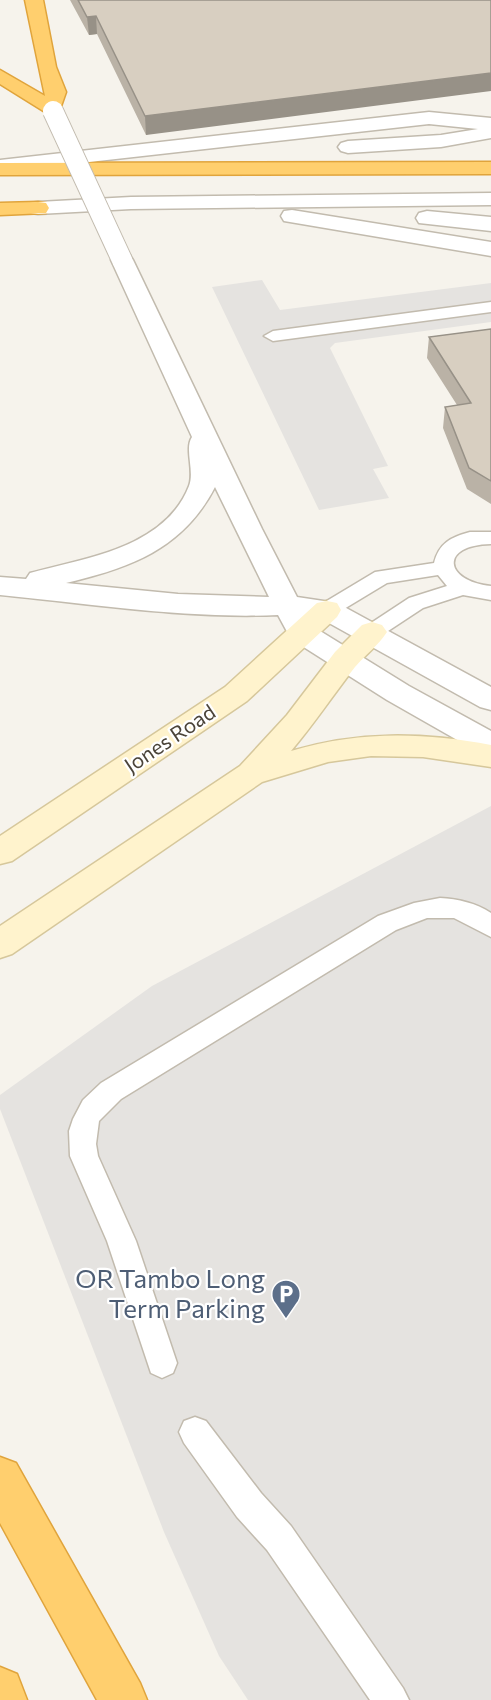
<svg xmlns="http://www.w3.org/2000/svg" width="491" height="1700" viewBox="0 0 491 1700" font-family="Commissioner,sans-serif">
<style>
.parking{fill:#e5e3e0}
.lines{fill:none;stroke-linecap:round;stroke-linejoin:round}
.service-casing{stroke:#c2bbae;stroke-width:3}
.minor-casing{stroke:#c2bbae;stroke-width:3}
.tertiary-casing{stroke:#c2bbae;stroke-width:3}
.secondary-casing{stroke:#d6c79b;stroke-width:3}
.motorway-casing{stroke:#e0a43c;stroke-width:3}
.service{fill:#fff;fill-rule:evenodd}
.minor{fill:#fff;fill-rule:evenodd}
.tertiary{fill:#fff;fill-rule:evenodd}
.secondary{fill:#fff3cd;fill-rule:evenodd}
.motorway{fill:#ffcf6e;fill-rule:evenodd}
.tertiary-bridge-casing{stroke:#c2bbae;stroke-width:22;stroke-linecap:butt}
.tertiary-bridge{stroke:#fff;stroke-width:20}
.wall{fill:#bab2a6}
.shaded-wall{fill:#979187}
.building{fill:#d8cfc1;stroke:#979187;stroke-width:1.5}
.labels{text-anchor:middle;stroke-width:4.5;stroke-linejoin:round;paint-order:stroke}
.street-label{font-size:21px;fill:#4b4439;stroke:#fff}
.near-service-label{font-size:26px;fill:#4e5e75;stroke:#fff;text-anchor:end}
</style>
<rect width="100%" height="100%" fill="#f6f3ec"/>
<g class="parking">
<path d="M262,280L280,310L491,283V322L335,343L330,348L388,466L373,469L389,498L319,510L212,287Z"/>
<path d="M491,806V1700H248L219,1656L164,1532L0,1109V1095L152,986Z"/>
</g>
<g class="lines">
<g class="service-casing">
<g id="service">
<path d="M491,302V312L273,341L264,336L273,331Z"/>
<path d="M470,532H491V544C439,545 444,581 491,586V600L463,595L423,608L379,637H365L361,632L365,627L409,598L447,586L438,575L387,583L334,615H320L317,610L320,605L375,572L434,563C439,543 451,537 470,532Z"/>
<path d="M440,898C458,899 476,903 491,913V937L454,918H427L396,930L121,1099L99,1121L96,1144L98,1156L136,1241L177,1363L173,1373L162,1378L151,1373L107,1241L70,1156L69,1131L73,1119L83,1100L101,1083L378,916L414,903Z"/>
<path d="M195,1417L206,1421L261,1493L291,1526L403,1688L409,1700H370L267,1550L237,1517L184,1443L179,1432L184,1421Z"/>
</g>
</g>
<g class="minor-casing">
<g id="minor">
<path d="M429,112L491,118V138L441,147L348,153L341,151L338,147L341,143L348,141L441,135L478,129L429,124L0,172V160Z"/>
<path d="M491,193V205L131,209L38,214L30,213L27,208L30,203L38,202L131,197Z"/>
<path d="M292,210L491,242V256L284,221L281,216L284,211Z"/>
<path d="M427,211L491,217V231L419,223L416,218L419,213Z"/>
</g>
</g>
<g class="tertiary-casing">
<path id="tertiary" d="M122,253L130,255L133,260L262,529L297,597L337,603L491,687V710L480,707L320,618L308,617L312,626L409,686L491,731V756L480,753L387,700L291,639L278,615C185,619 92,604 0,595V577L26,579L30,573C85,558 165,548 189,486C195,471 184,449 192,437L111,260L114,255ZM215,487L269,597L178,594L66,583C130,568 183,549 215,487Z"/>
</g>
<g class="secondary-casing">
<g id="secondary">
<path d="M327,601L337,603L341,610L337,617L247,701L12,861L0,864V836L225,687L317,603Z"/>
<path d="M372,622L382,625L387,632C378,646 365,655 355,667C333,695 314,724 291,751C358,731 422,732 491,745V767L423,757L371,756L328,762L262,782L12,954L0,958V926L240,766L287,715L335,652L362,625Z"/>
</g>
</g>
<g class="motorway-casing">
<g id="motorway">
<path d="M25,0H43L56,67L66,92L59,112H45L0,84V70L45,96Z"/>
<path d="M491,162V174L0,175V163Z"/>
<path d="M38,202L46,203L49,208L46,213L0,215V203Z"/>
<path d="M0,1457L16,1463L140,1683L147,1700H97L0,1523Z"/>
<path d="M0,1667L17,1674L27,1700H0Z"/>
</g>
</g>
<use href="#service" class="service"/>
<use href="#minor" class="minor"/>
<use href="#tertiary" class="tertiary"/>
<use href="#secondary" class="secondary"/>
<use href="#motorway" class="motorway"/>
<g class="tertiary-bridge-casing">
<path id="tertiary-bridge" d="M53,111L122,260"/>
</g>
<use href="#tertiary-bridge" class="tertiary-bridge"/>
</g>
<g class="wall">
<path d="M70,0H491L146,135L97,34L89,35Z"/>
<path d="M491,329V504L467,489L443,428L445,407L457,405L427,358L429,337Z"/>
</g>
<g class="shaded-wall">
<path d="M96,16L97,34L89,35L87,17Z"/>
<path d="M491,73V91L146,135L145,116Z"/>
</g>
<g class="building">
<path d="M78,0H491V73L145,116L96,16L87,17Z"/>
<path d="M491,329V481L469,468L445,407L471,403L429,337Z"/>
</g>
<defs>
<g id="parking-pin" transform="scale(1.5)"><path d="M0 17L-7.5 6A9.5 9.5 0 1 1 7.5 6Z" fill="#5c6f8a" stroke="#fff"/><path d="M-3.5-5.5H1a3.5 3.5 0 0 1 0 7H-1V5.5H-3.5ZM-1-3.4V-.6H.8a1.4 1.4 0 0 0 0-2.8Z" fill="#fff"/></g>
</defs>
<g fill-rule="evenodd">
<use href="#parking-pin" x="286" y="1294"/>
</g>
<g class="labels">
<g class="street-label">
<text transform="translate(170 739) rotate(-34)" y="7">Jones Road</text>
</g>
<g class="near-service-label">
<text x="265" y="1288">OR Tambo Long<tspan x="265" dy="30">Term Parking</tspan></text>
</g>
</g>
</svg>
